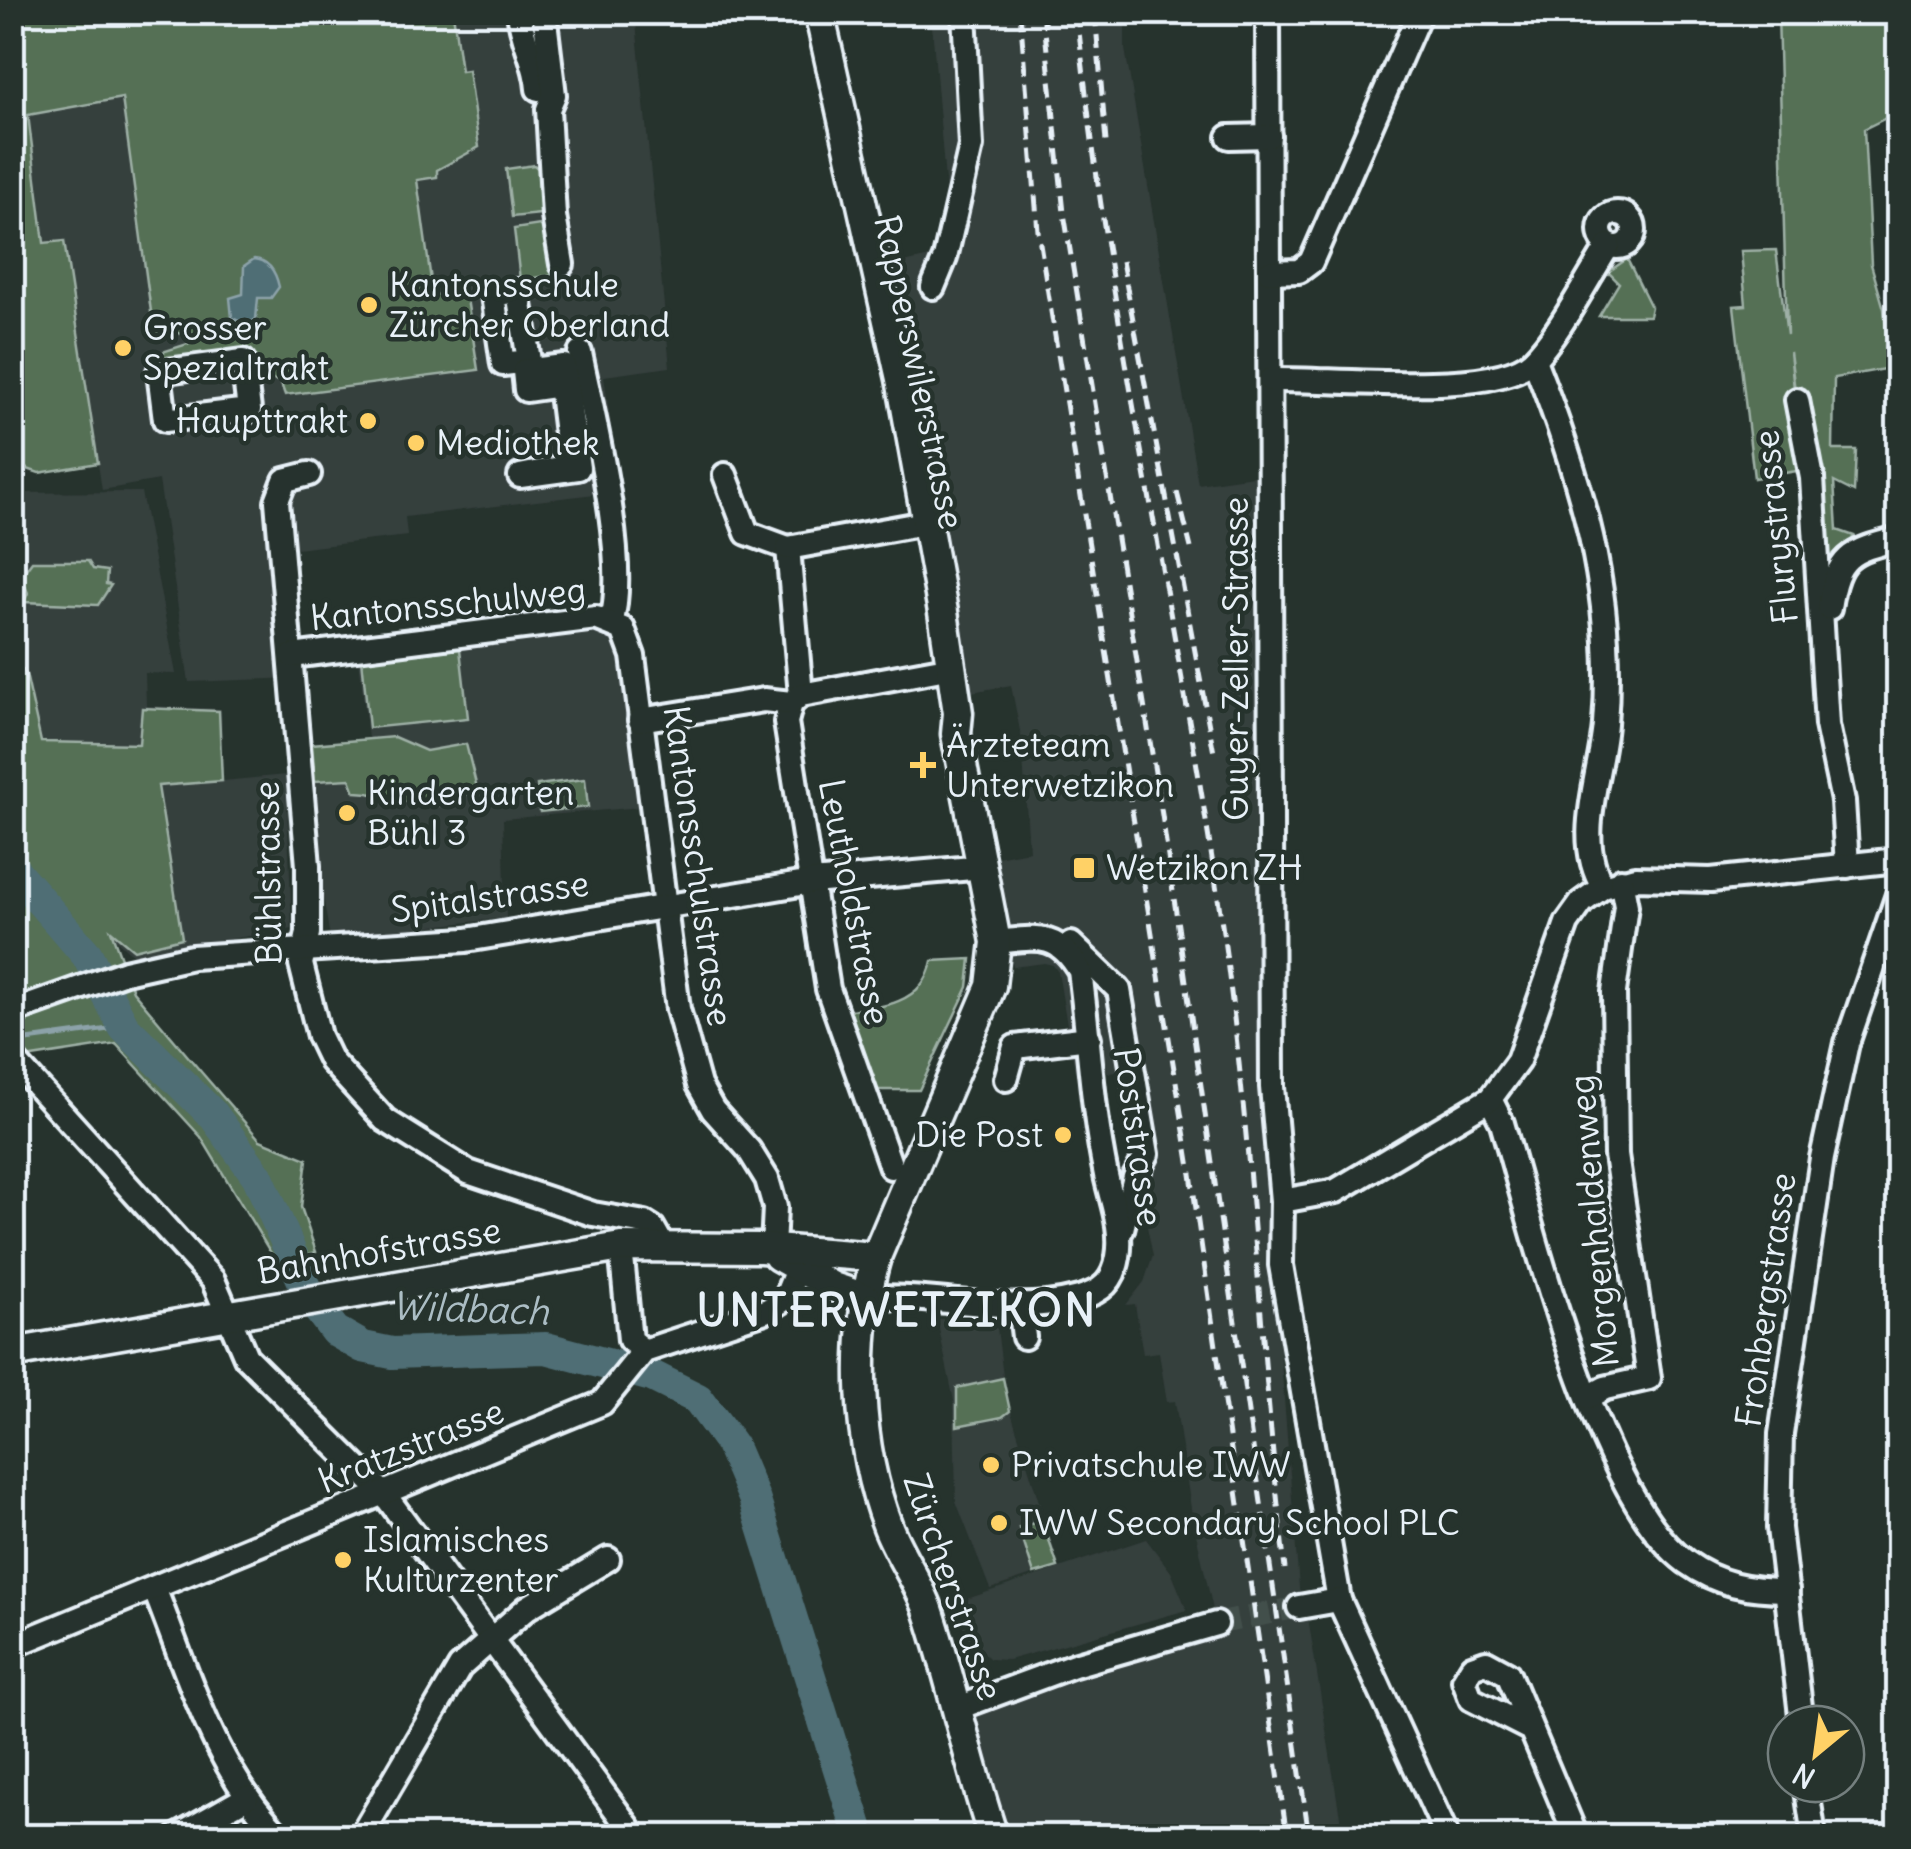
<svg xmlns="http://www.w3.org/2000/svg" width="1911" height="1849" viewBox="0 0 1911 1849" font-family="Delius,sans-serif">
<style>
.built{fill:#363f3e}
.green{fill:#546f55;stroke:#9eb0a6;stroke-width:2.5}
.water{fill:#4f6e75;stroke:#8ca2a9;stroke-width:2.5}
.lines{fill:none;stroke-linecap:round;stroke-linejoin:round}
.stream{stroke:#8ca2a9;stroke-width:5}
.river{stroke:#4f6e75;stroke-width:32}
.minor-tunnel{stroke:#43504b;stroke-width:22;stroke-dasharray:22 11;stroke-linecap:butt}
.minor-casing{stroke:#e8f1f8;stroke-width:30}
.major-casing{stroke:#e8f1f8;stroke-width:35}
.minor{stroke:#26332d;stroke-width:22}
.major{stroke:#26332d;stroke-width:28}
.rail{stroke:#e8f1f8;stroke-width:5;stroke-dasharray:15 8;stroke-linecap:butt}
.poi-dot{fill:#ffd166;stroke:#26332d;stroke-width:4}
.labels{text-anchor:middle;stroke-width:9;stroke-linejoin:round;paint-order:stroke}
.poi-label{font-size:35px;fill:#e8f1f8;stroke:#26332d;text-anchor:start}
.street-label{font-size:35px;fill:#e8f1f8;stroke:#26332d}
.water-label{font-size:38px;font-style:italic;fill:#abbdc4;stroke:#26332d}
.district-label{font-size:45px;font-weight:bold;letter-spacing:2.5px;fill:#e8f1f8;stroke:#26332d}
</style>
<rect width="100%" height="100%" fill="#26332d"/>
<filter id="ink" filterUnits="userSpaceOnUse"><feTurbulence type="fractalNoise" baseFrequency=".01" numOctaves="2"/><feDisplacementMap in="SourceGraphic" scale="20" xChannelSelector="R" yChannelSelector="G"/><feConvolveMatrix kernelMatrix="1 2 1 2 8 2 1 2 1" color-interpolation-filters="sRGB"/></filter>
<g filter="url(#ink)">
<g class="built">
<path d="M260,13H635L670,367L604,376L620,491L405,517L407,536L287,550L295,678L189,682L159,480L102,490L64,242L44,244L27,115L237,76Z"/>
<path d="M931,13H1125V49L1198,484L1260,475V1096L1299,1588L1309,1624L1343,1836H993L958,1708L1216,1623L1192,1515L1175,1401L1167,1402L1159,1352L1143,1354L1135,1304L1126,1305L1144,1282L1153,1256L1116,1072L1076,1077L1058,972L1053,965L1044,963L1013,967L992,858L1029,851L1022,741L1011,685L966,693L937,493L900,304L906,297L904,263L938,255L946,193Z"/>
<path d="M141,492L176,674L145,673L146,706L221,709L223,781L286,775L292,929L133,955L68,897L13,831L12,493Z"/>
<path d="M595,629L617,638L624,649L641,807L503,819L506,918L330,937L316,856L312,744L368,738L359,661Z"/>
<path d="M937,1319L996,1320L1005,1393L1059,1566L990,1589L956,1501L954,1401Z"/>
<path d="M1146,1539L1171,1572L1187,1610L1008,1660L990,1659L967,1637L955,1603Z"/>
</g>
<g class="green">
<path d="M13,13H453L461,71L468,70L479,147L437,170V177L417,180L433,295L466,292L478,370L285,395L280,381L245,376L243,362L159,372L156,354L194,342L192,333L154,334L122,98L28,115L44,243L64,241L98,463L39,473L13,464Z"/>
<path d="M1778,13H1898V112L1864,129L1871,264L1884,309L1890,368L1834,378L1833,450H1856L1854,492L1834,482L1837,530L1854,536L1844,552L1818,571L1790,352L1803,470L1754,478L1734,306L1746,305L1741,251L1776,250L1787,335Z"/>
<path d="M534,165L543,173L547,205L540,214L512,217L506,169Z"/>
<path d="M540,225L551,232L555,275L520,280L514,229Z"/>
<path d="M1627,259L1651,307L1649,316H1599L1619,283L1608,272Z"/>
<path d="M32,561H88L93,569L107,571L106,584L111,585L98,605L24,602L28,593L21,576Z"/>
<path d="M460,649L468,718L369,728L362,659Z"/>
<path d="M12,654L26,674L41,742L139,744L142,708L219,711L222,781L158,786L182,938L134,950L111,931L133,991L202,1073L260,1140L307,1159L301,1207L316,1252L281,1264L272,1255L201,1137L116,1044L25,1058L12,1009Z"/>
<path d="M394,737L426,751L466,744L477,788C421,825 413,794 355,792L350,779L315,781L312,744Z"/>
<path d="M585,779L588,807L540,812L537,785Z"/>
<path d="M971,959L968,987L919,1090H875L844,1010C881,1009 924,1003 932,961Z"/>
<path d="M1003,1378L1010,1411L1002,1417L957,1426V1388Z"/>
<path d="M1042,1520L1058,1567L1034,1574L1019,1528Z"/>
</g>
<path class="water" d="M254,259C270,260 276,273 279,287L271,298H258L256,319L247,325L232,318L230,298L243,294L244,266Z"/>
<g class="lines">
<path class="stream" d="M12,1042L124,1027"/>
<path class="river" d="M12,868L87,955L124,1027L214,1116L258,1177L311,1299L335,1331L363,1347L392,1353L546,1348L652,1376L698,1399L731,1444L754,1498L860,1836"/>
<path class="minor-tunnel" d="M1216,1624L1299,1607"/>
<g class="minor-casing">
<g id="minor">
<path d="M519,12C522,41 536,61 538,89"/>
<path d="M544,12L554,95L548,109L554,216L562,264"/>
<path d="M1268,12L1272,1087L1282,1201L1281,1265L1339,1600L1447,1836"/>
<path d="M1229,137L1269,136"/>
<circle cx="1617" cy="230" r="17"/>
<path d="M1269,272L1299,271L1311,262L1420,12"/>
<path d="M933,287L945,258L971,146L964,12"/>
<path d="M518,291L529,361L503,364L493,295Z"/>
<path d="M580,353C593,417 630,564 611,623"/>
<path d="M1534,360C1581,480 1616,592 1605,724C1601,776 1573,839 1603,887"/>
<path d="M243,361L249,410L165,420L159,372Z"/>
<path d="M564,366L578,468L520,476L570,466L560,385L526,390L524,371Z"/>
<path d="M1270,380C1327,378 1495,398 1533,360C1558,336 1589,276 1609,245"/>
<path d="M1797,400L1812,478L1827,725L1843,801L1847,866"/>
<path d="M309,474L285,480L277,501L308,866V933L301,964L319,1036L331,1061L385,1120L468,1172L593,1214L645,1223L653,1228L662,1244"/>
<path d="M725,475L747,533L788,548L801,695"/>
<path d="M788,548L914,525"/>
<path d="M1829,608C1837,556 1849,551 1898,539"/>
<path d="M292,656L596,618L623,629L633,656L678,1009L699,1085L713,1110L749,1150L767,1179L775,1207L773,1249"/>
<path d="M791,703L786,722L828,989L891,1167"/>
<path d="M640,720L764,700L791,703L801,695L936,670"/>
<path d="M1071,944L1119,990L1147,1154L1135,1177L1122,1229"/>
<path d="M12,1012L125,972L192,957L466,940L812,882L984,867"/>
<path d="M12,1058L213,1280L246,1357L385,1495L635,1836"/>
<path d="M1006,1079L1015,1047L1089,1038"/>
<path d="M1490,1099L1502,1123C1533,1229 1598,1498 1686,1562C1718,1585 1750,1590 1787,1590"/>
<path d="M1282,1201L1336,1191L1490,1099L1518,1061L1567,923L1582,902L1603,887L1635,878L1711,880L1898,860"/>
<path d="M621,1247L630,1340L644,1351"/>
<path d="M866,1298C937,1293 1009,1317 1079,1298C1102,1292 1114,1281 1118,1257C1123,1228 1112,1203 1106,1175C1092,1109 1089,1038 1080,971C1057,931 1036,938 996,942"/>
<path d="M1020,1305L1024,1337"/>
<path d="M1588,1397L1605,1388L1649,1378L1616,1155L1614,992L1626,906L1621,880"/>
<path d="M154,1588C188,1673 214,1769 280,1836"/>
<path d="M1299,1607L1339,1600"/>
<path d="M12,1646L602,1403L644,1351L768,1310L785,1299L798,1267"/>
<path d="M958,1708L1074,1665L1216,1624"/>
<path d="M1802,1724L1779,1528L1781,1434L1822,1158L1847,1043L1898,895"/>
<path d="M1530,1729L1471,1699L1464,1680L1472,1667L1486,1662L1508,1674L1576,1836"/>
<path d="M1806,1784L1814,1836"/>
<path d="M178,1836L247,1797"/>
<path d="M361,1836L460,1667L527,1608L608,1559"/>
</g>
</g>
<g class="major-casing">
<g id="major">
<path d="M819,12L901,379L943,612L958,713L956,734L996,942L991,986L876,1257C852,1340 857,1447 888,1527C899,1555 918,1581 928,1609C953,1684 968,1762 993,1836"/>
<path d="M778,1256L833,1287L866,1298"/>
<path d="M12,1353L621,1247L761,1248L876,1257"/>
</g>
</g>
<use href="#minor" class="minor"/>
<use href="#major" class="major"/>
<g class="rail">
<path d="M1020,12L1038,231L1191,1174L1287,1836"/>
<path d="M1043,12L1064,213L1162,815L1309,1836"/>
<path d="M1077,12C1108,322 1179,625 1223,932C1253,1144 1260,1357 1285,1569"/>
<path d="M1095,12L1106,142"/>
<path d="M1122,261L1214,753"/>
<path d="M1177,492L1191,548"/>
</g>
</g>
</g>
<g class="poi-dot">
<circle cx="369" cy="305" r="10"/>
<circle cx="123" cy="348" r="10"/>
<circle cx="368" cy="421" r="10"/>
<circle cx="416" cy="443" r="10"/>
<path d="M918 750h10v10h10v10h-10v10h-10v-10h-10v-10h10z"/>
<circle cx="347" cy="813" r="10"/>
<rect x="1072" y="856" width="24" height="24" rx="5"/>
<circle cx="1063" cy="1135" r="10"/>
<circle cx="991" cy="1465" r="10"/>
<circle cx="999" cy="1523" r="10"/>
<circle cx="343" cy="1560" r="10"/>
</g>
<g class="labels">
<g class="poi-label">
<text x="389" y="297">Kantonsschule<tspan x="389" dy="40">Zürcher Oberland</tspan></text>
<text x="143" y="340">Grosser<tspan x="143" dy="40">Spezialtrakt</tspan></text>
<text x="348" y="433" text-anchor="end">Haupttrakt</text>
<text x="436" y="455">Mediothek</text>
<text x="946" y="757">Ärzteteam<tspan x="946" dy="40">Unterwetzikon</tspan></text>
<text x="367" y="805">Kindergarten<tspan x="367" dy="40">Bühl 3</tspan></text>
<text x="1106" y="880">Wetzikon ZH</text>
<text x="1043" y="1147" text-anchor="end">Die Post</text>
<text x="1011" y="1477">Privatschule IWW</text>
<text x="1019" y="1535">IWW Secondary School PLC</text>
<text x="363" y="1552">Islamisches<tspan x="363" dy="40">Kulturzenter</tspan></text>
</g>
<g class="street-label">
<text transform="translate(919 372) rotate(78)" y="12">Rapperswilerstrasse</text>
<text transform="translate(1776 527) rotate(-96)" y="12">Flurystrasse</text>
<text transform="translate(448 604) rotate(-6)" y="12">Kantonsschulweg</text>
<text transform="translate(1236 659) rotate(-90)" y="12">Guyer-Zeller-Strasse</text>
<text transform="translate(698 866) rotate(82)" y="12">Kantonsschulstrasse</text>
<text transform="translate(268 873) rotate(-91)" y="12">Bühlstrasse</text>
<text transform="translate(490 897) rotate(-8)" y="12">Spitalstrasse</text>
<text transform="translate(854 902) rotate(79)" y="12">Leutholdstrasse</text>
<text transform="translate(1138 1137) rotate(82)" y="12">Poststrasse</text>
<text transform="translate(1594 1221) rotate(-95)" y="12">Morgenhaldenweg</text>
<text transform="translate(379 1251) rotate(-10)" y="12">Bahnhofstrasse</text>
<text transform="translate(1766 1300) rotate(-82)" y="12">Frohbergstrasse</text>
<text transform="translate(411 1446) rotate(-22)" y="12">Kratzstrasse</text>
<text transform="translate(953 1587) rotate(71)" y="12">Zürcherstrasse</text>
</g>
<g class="water-label">
<text transform="translate(470 1309) rotate(2)" y="13">Wildbach</text>
</g>
<g class="district-label">
<text x="897" y="1326">UNTERWETZIKON</text>
</g>
</g>
<rect width="1911" height="1849" fill="none" stroke="#26332d" stroke-width="50"/>
<rect x="25" y="25" width="1861" height="1799" fill="none" stroke="#e8f1f8" stroke-width="4" filter="url(#ink)"/>
<g transform="translate(1816 1754) rotate(209)"><circle r="48" fill="#26332d" stroke="#747f7e" stroke-width="2.5"/>
<path d="M0-8L18 38L0 25L-18 38Z" fill="#ffd166"/>
<text y="-15" font-size="28" font-weight="bold" text-anchor="middle" fill="#e8f1f8">N</text>
</g>
</svg>
